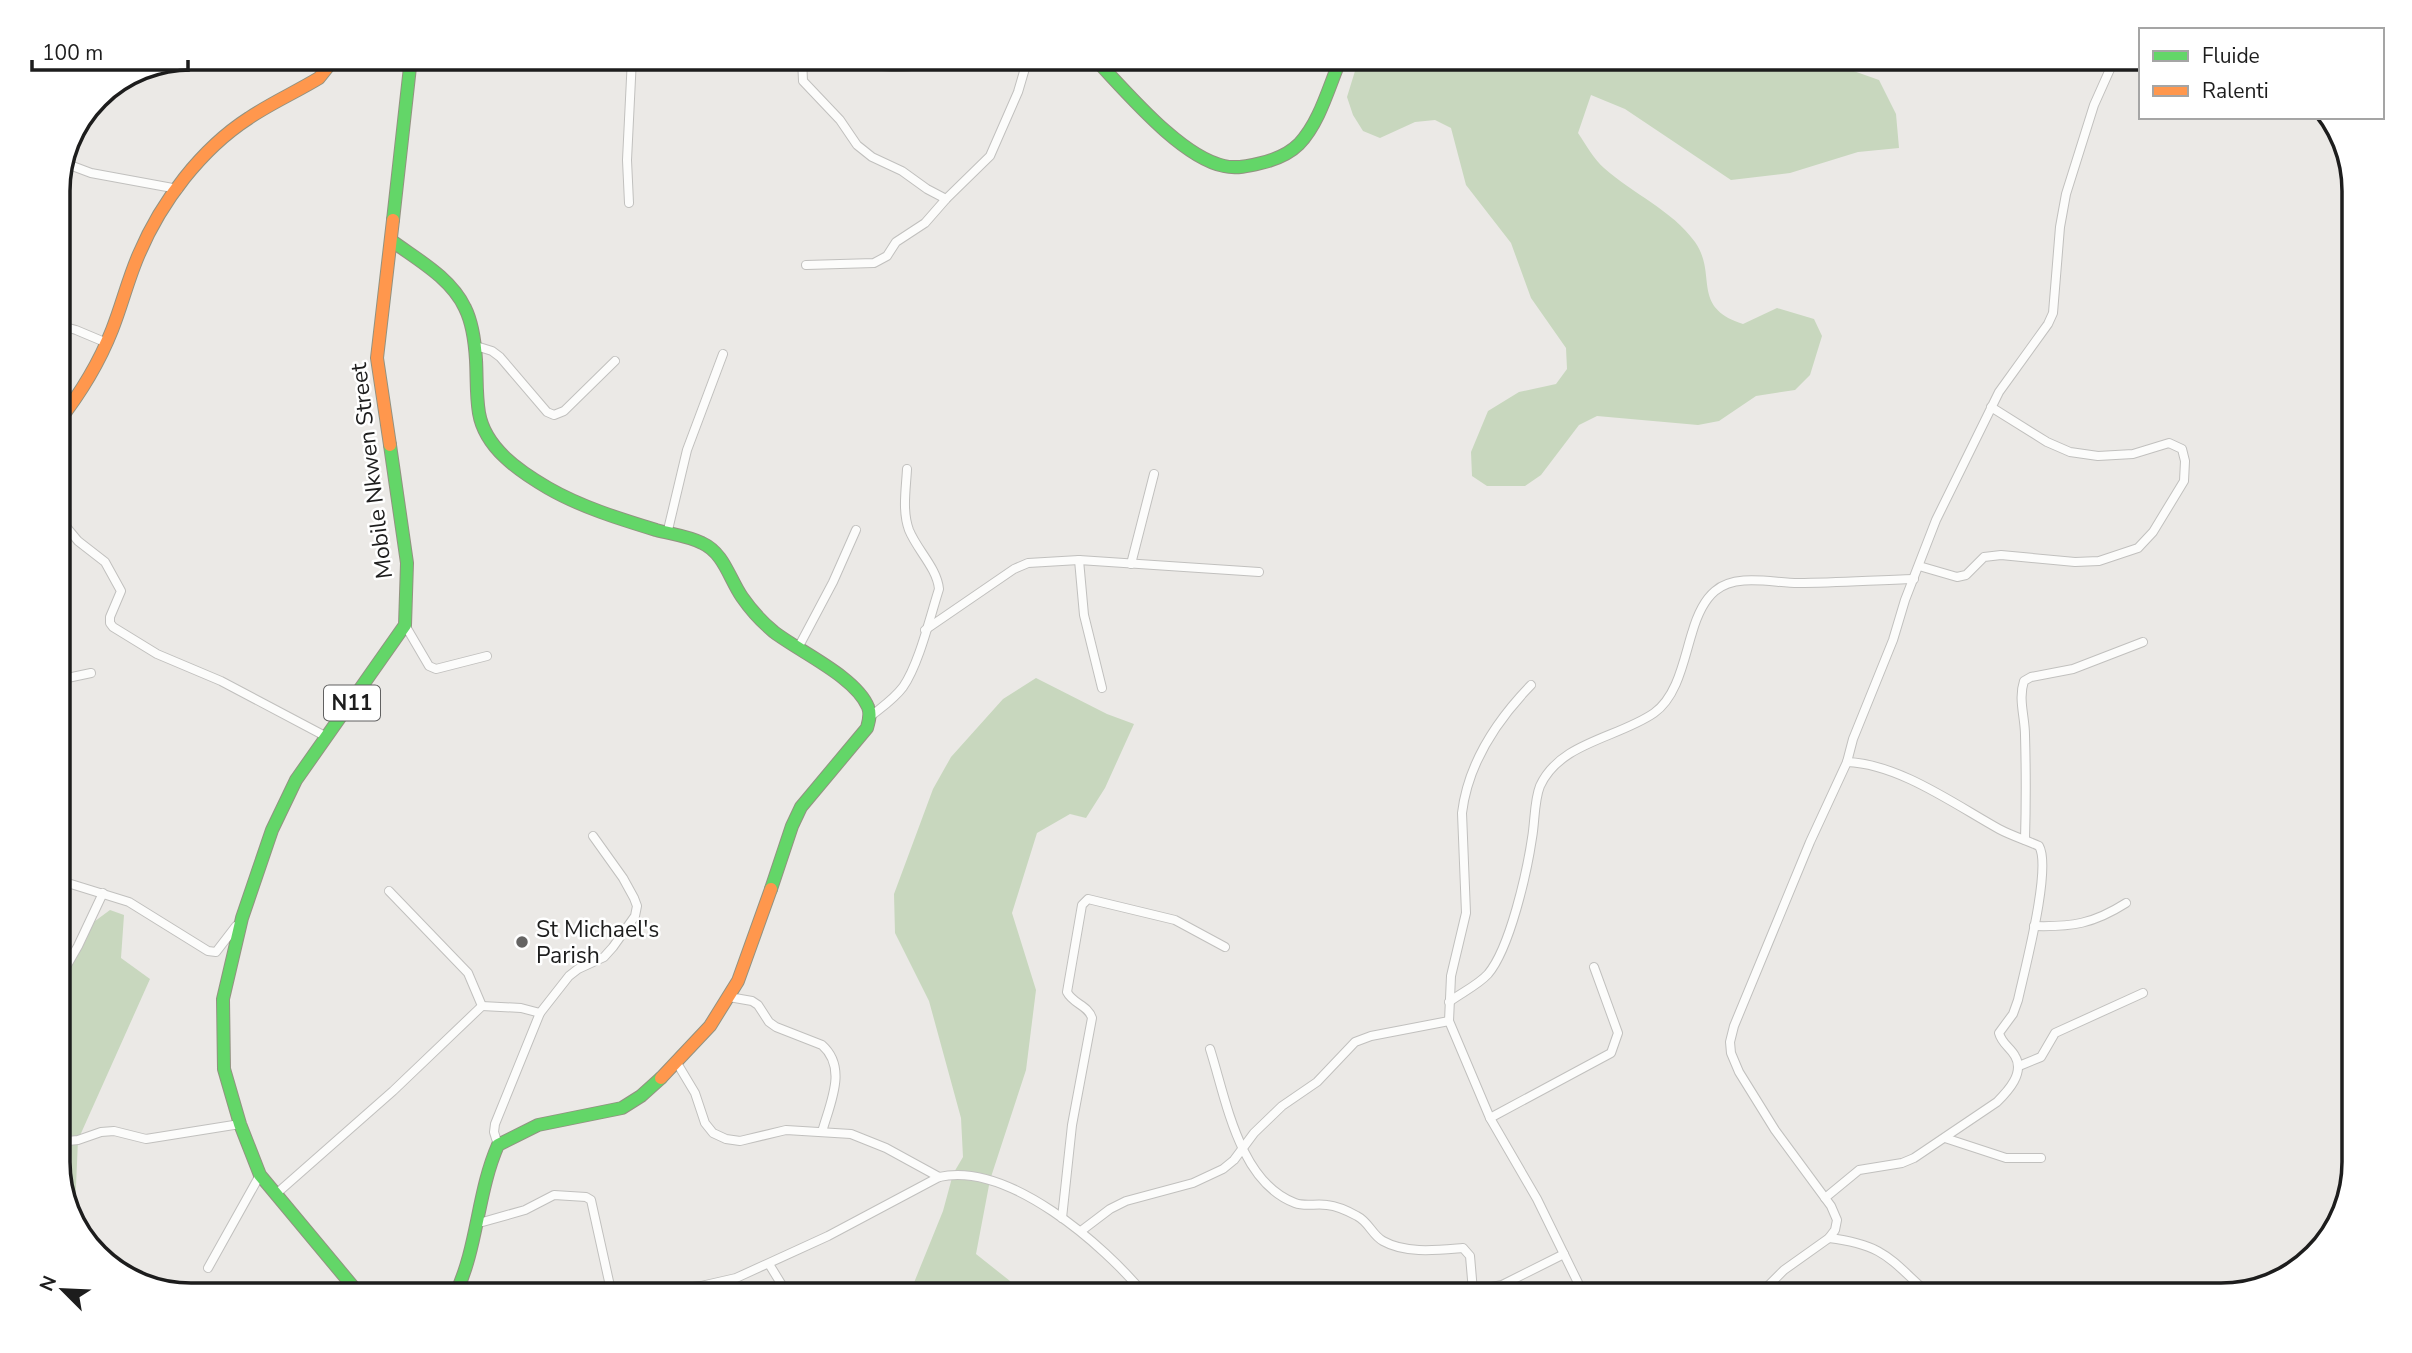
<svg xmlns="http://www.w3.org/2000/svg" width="2412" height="1353" viewBox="0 0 2412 1353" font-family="'Nunito Sans',sans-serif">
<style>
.forest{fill:#c8d7be}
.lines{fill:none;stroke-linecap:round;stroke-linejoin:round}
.street-casing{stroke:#c1c0be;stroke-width:10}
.fast-casing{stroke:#929281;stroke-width:14}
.slow-casing{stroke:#929281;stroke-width:14}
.street{stroke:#fcfcfb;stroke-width:8}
.fast{stroke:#63d668;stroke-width:12}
.slow{stroke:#ff974d;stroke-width:12}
.poi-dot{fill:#656463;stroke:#fff;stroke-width:2.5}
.labels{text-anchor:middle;stroke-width:5;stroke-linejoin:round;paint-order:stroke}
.shield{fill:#fff;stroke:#616161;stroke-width:2}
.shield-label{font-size:21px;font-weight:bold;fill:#1d1d1d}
.street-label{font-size:23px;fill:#1d1d1d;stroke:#fff}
.poi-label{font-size:23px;fill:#1d1d1d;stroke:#fff;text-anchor:start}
.rim{fill:none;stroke:#1d1d1d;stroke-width:3.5}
</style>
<rect width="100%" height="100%" fill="#ebe9e6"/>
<g class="forest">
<path d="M1359,58H1817L1879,80L1896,114L1899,148L1858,152L1790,173L1731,180L1625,109L1591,95L1578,133C1586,145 1594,159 1604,168C1633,194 1672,210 1695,242C1718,275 1690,307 1743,324L1777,308L1814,319L1822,336L1810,375L1795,390L1756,396L1719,421L1698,425L1597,416L1579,425L1541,475L1525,486H1487L1472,476L1471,452L1488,411L1519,392L1556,384L1567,369L1566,348L1531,298L1511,243L1466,185L1451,128L1435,120L1415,122L1380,138L1363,131L1353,115L1347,97Z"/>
<path d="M1036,678L1107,714L1134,724L1105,788L1086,818L1070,814L1037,833L1012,913L1036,990L1026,1070L990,1180L976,1254L1010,1281L1018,1295H909L943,1211L953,1174L963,1157L961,1118L929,1001L895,933L894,894L933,789L951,757L1003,699Z"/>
<path d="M110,910L124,915L121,958L150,979L78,1140L75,1209L82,1234L76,1229L58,1170V995L87,927Z"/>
</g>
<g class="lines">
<g class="street-casing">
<g id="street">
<path d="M802,58L803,81L840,120L857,145L872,157L902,171L927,189L946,199"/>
<path d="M2117,58L2141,66"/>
<path d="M67,164L91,173L178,189"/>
<path d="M629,203L627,160L632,58"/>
<path d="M806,265L874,263L887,256L896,242L925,223L946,199L990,156L1018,92L1028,58"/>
<path d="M58,325L76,330L107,343"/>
<path d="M476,346L492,351L500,357L547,412L554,415L564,411L615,361"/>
<path d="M58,517L78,541L105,562L121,591L110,617V623L113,627L157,654L221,681L325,736"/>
<path d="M667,534L687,450L723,354"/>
<path d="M1079,560L1084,615L1102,688"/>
<path d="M1131,564L1154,474"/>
<path d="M1919,566L1957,577L1966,575L1984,557L2001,555L2075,562L2099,561L2138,548L2153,532L2184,481L2185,461L2182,449L2169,443L2133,454L2098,456L2070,452L2047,442L1991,407"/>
<path d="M405,625L429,666L436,669L487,656"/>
<path d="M925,630L1014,569L1028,563L1079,560L1259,572"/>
<path d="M798,648L833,582L856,530"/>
<path d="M58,680L91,673"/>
<path d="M1531,685C1497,720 1468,764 1462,813L1466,913L1451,976L1449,1021L1490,1118L1537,1199L1584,1295"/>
<path d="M871,716C882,707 894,699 903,687C919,664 930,617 939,589C937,568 917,550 909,530C902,511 906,489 907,469"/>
<path d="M2025,840C2026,805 2026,770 2025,735C2025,717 2018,699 2024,681L2031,677L2073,669L2143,642"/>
<path d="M58,880L129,902L208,951L216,952L236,926"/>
<path d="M2034,926C2072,927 2093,924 2126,903"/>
<path d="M58,981L78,946L103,893"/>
<path d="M729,997L752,1001L758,1005L769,1022L776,1027L822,1045C848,1068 830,1103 822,1132"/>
<path d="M1449,1002C1461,993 1478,985 1488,974C1510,948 1527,872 1532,838C1535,822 1534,801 1540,786C1560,742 1618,738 1654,713C1678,696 1684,658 1692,633C1696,619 1703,601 1715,591C1736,573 1773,583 1798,583C1836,583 1876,580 1914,579"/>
<path d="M482,1006L521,1008L540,1013"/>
<path d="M1210,1049C1226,1099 1239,1182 1295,1203C1306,1207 1316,1203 1327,1205C1337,1206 1348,1211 1357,1216C1369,1222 1372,1235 1383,1241C1406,1254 1438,1250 1463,1248L1470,1256L1473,1291"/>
<path d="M677,1063L695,1093L705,1123L713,1133L726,1139L740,1141L786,1130L851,1134L886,1148L939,1177"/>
<path d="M2019,1066L2041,1057L2055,1033L2143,993"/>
<path d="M1490,1118L1611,1053L1618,1033L1594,967"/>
<path d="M1945,1138L2006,1158H2041"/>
<path d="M58,1142L78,1140L101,1132L114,1131L146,1139L240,1124"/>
<path d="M498,1145L494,1132L495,1124L540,1013L569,976L578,969L604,957L613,947L635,916L637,906L634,898L623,878L593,836"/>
<path d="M276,1194L393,1091L482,1006L468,973L389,891"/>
<path d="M1825,1198L1859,1170L1902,1163L1914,1158L1997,1102C2008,1091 2025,1073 2015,1056C2010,1047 2002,1044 1999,1033L2013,1014L2018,1000C2024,972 2052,868 2039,846C2026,840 2012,836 1999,829C1954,804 1899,764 1847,762"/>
<path d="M1062,1218L1072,1125L1092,1018C1088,1005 1073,1004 1067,992L1082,905L1088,899L1175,920L1225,947"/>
<path d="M479,1223L525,1210L554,1195L586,1197L591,1200L612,1295"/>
<path d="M1081,1231L1110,1209L1126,1201L1193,1183L1223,1169L1234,1160L1254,1133L1282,1106L1317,1082L1355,1042L1371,1036L1449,1021"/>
<path d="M1829,1238C1886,1245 1890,1260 1930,1295"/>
<path d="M769,1264L788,1295"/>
<path d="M208,1268L260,1175"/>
<path d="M628,1295L701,1286L736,1278L828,1236L939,1177C1008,1161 1104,1245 1145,1295"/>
<path d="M1301,1295C1321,1289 1336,1291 1355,1295"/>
<path d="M1452,1295L1502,1285L1564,1254"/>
<path d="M1759,1295L1784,1270L1829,1238L1835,1230L1837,1220L1831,1206L1775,1130L1739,1072L1731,1053L1730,1042L1734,1026L1810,842L1847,762L1853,739L1893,640L1905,600L1936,520L1999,392L2048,324L2053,313L2060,227L2066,194L2094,105L2115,58"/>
</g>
</g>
<g class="fast-casing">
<g id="fast">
<path d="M828,58C867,63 904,70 943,58"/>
<path d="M1094,58C1125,90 1180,157 1224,166C1236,169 1249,166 1261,163C1274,160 1289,154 1299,144C1320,122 1329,86 1341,58"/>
<path d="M393,220L411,58"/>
<path d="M392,241C418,260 451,278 465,308C473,324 475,343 476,360C477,377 476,395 479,413C485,448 519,471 548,488C581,507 620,519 656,530C671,534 688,536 702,543C724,553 729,578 742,597C751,610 762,622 774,632C800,652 856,677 868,707C871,714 869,721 867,728L801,807L792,826L771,889"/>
<path d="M360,1295L260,1175L240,1124L224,1069L223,999L242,918L272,830L296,780L405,625L407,563L390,445"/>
<path d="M455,1295C478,1247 477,1193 498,1145L538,1125L622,1108L641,1096L661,1078"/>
</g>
</g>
<g class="slow-casing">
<g id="slow">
<path d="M58,422C80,394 99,363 112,330C122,305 128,279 139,254C161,202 201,149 249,118C271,103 296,92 319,78L327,68L331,58"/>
<path d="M390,445L377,358L393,220"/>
<path d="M661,1078L710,1026L738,981L771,889"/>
</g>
</g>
<use href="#street" class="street"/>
<use href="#fast" class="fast"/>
<use href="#slow" class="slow"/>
</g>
<circle class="poi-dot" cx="522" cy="942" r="7"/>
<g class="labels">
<rect class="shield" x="324" y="685.5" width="56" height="35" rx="5"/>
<g class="shield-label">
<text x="352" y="710">N11</text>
</g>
<g class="street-label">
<text transform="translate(371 471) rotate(-97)" y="8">Mobile Nkwen Street</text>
</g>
<g class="poi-label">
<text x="536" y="937">St Michael's<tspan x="536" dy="26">Parish</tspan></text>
</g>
</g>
<path d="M0 0H2412V1353H0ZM191 70H2221A121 121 0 0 1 2342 191V1162A121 121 0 0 1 2221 1283H191A121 121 0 0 1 70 1162V191A121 121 0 0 1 191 70Z" fill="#fff" fill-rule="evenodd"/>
<path class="rim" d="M191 70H2221A121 121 0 0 1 2342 191V1162A121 121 0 0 1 2221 1283H191A121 121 0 0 1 70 1162V191A121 121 0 0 1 191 70Z"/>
<rect x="2139" y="28" width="245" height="91" fill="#ffffff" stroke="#a5a5a5" stroke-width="2"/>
<rect x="2153" y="51" width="35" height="10" fill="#63d668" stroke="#a5a5a5" stroke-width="2"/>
<text x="2202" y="63" font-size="21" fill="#1d1d1d">Fluide</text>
<rect x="2153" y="86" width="35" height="10" fill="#ff974d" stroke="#a5a5a5" stroke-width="2"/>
<text x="2202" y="98" font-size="21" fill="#1d1d1d">Ralenti</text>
<g transform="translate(63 1290) rotate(294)" stroke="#ffffff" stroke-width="5" paint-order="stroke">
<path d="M0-5L12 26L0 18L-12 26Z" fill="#1d1d1d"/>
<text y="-10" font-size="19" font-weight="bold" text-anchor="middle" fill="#1d1d1d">N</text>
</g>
<path d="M32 60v10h156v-10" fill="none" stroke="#1d1d1d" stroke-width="3.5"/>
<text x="42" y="60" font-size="21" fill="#1d1d1d" stroke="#ffffff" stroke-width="5" paint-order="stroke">100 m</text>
</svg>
